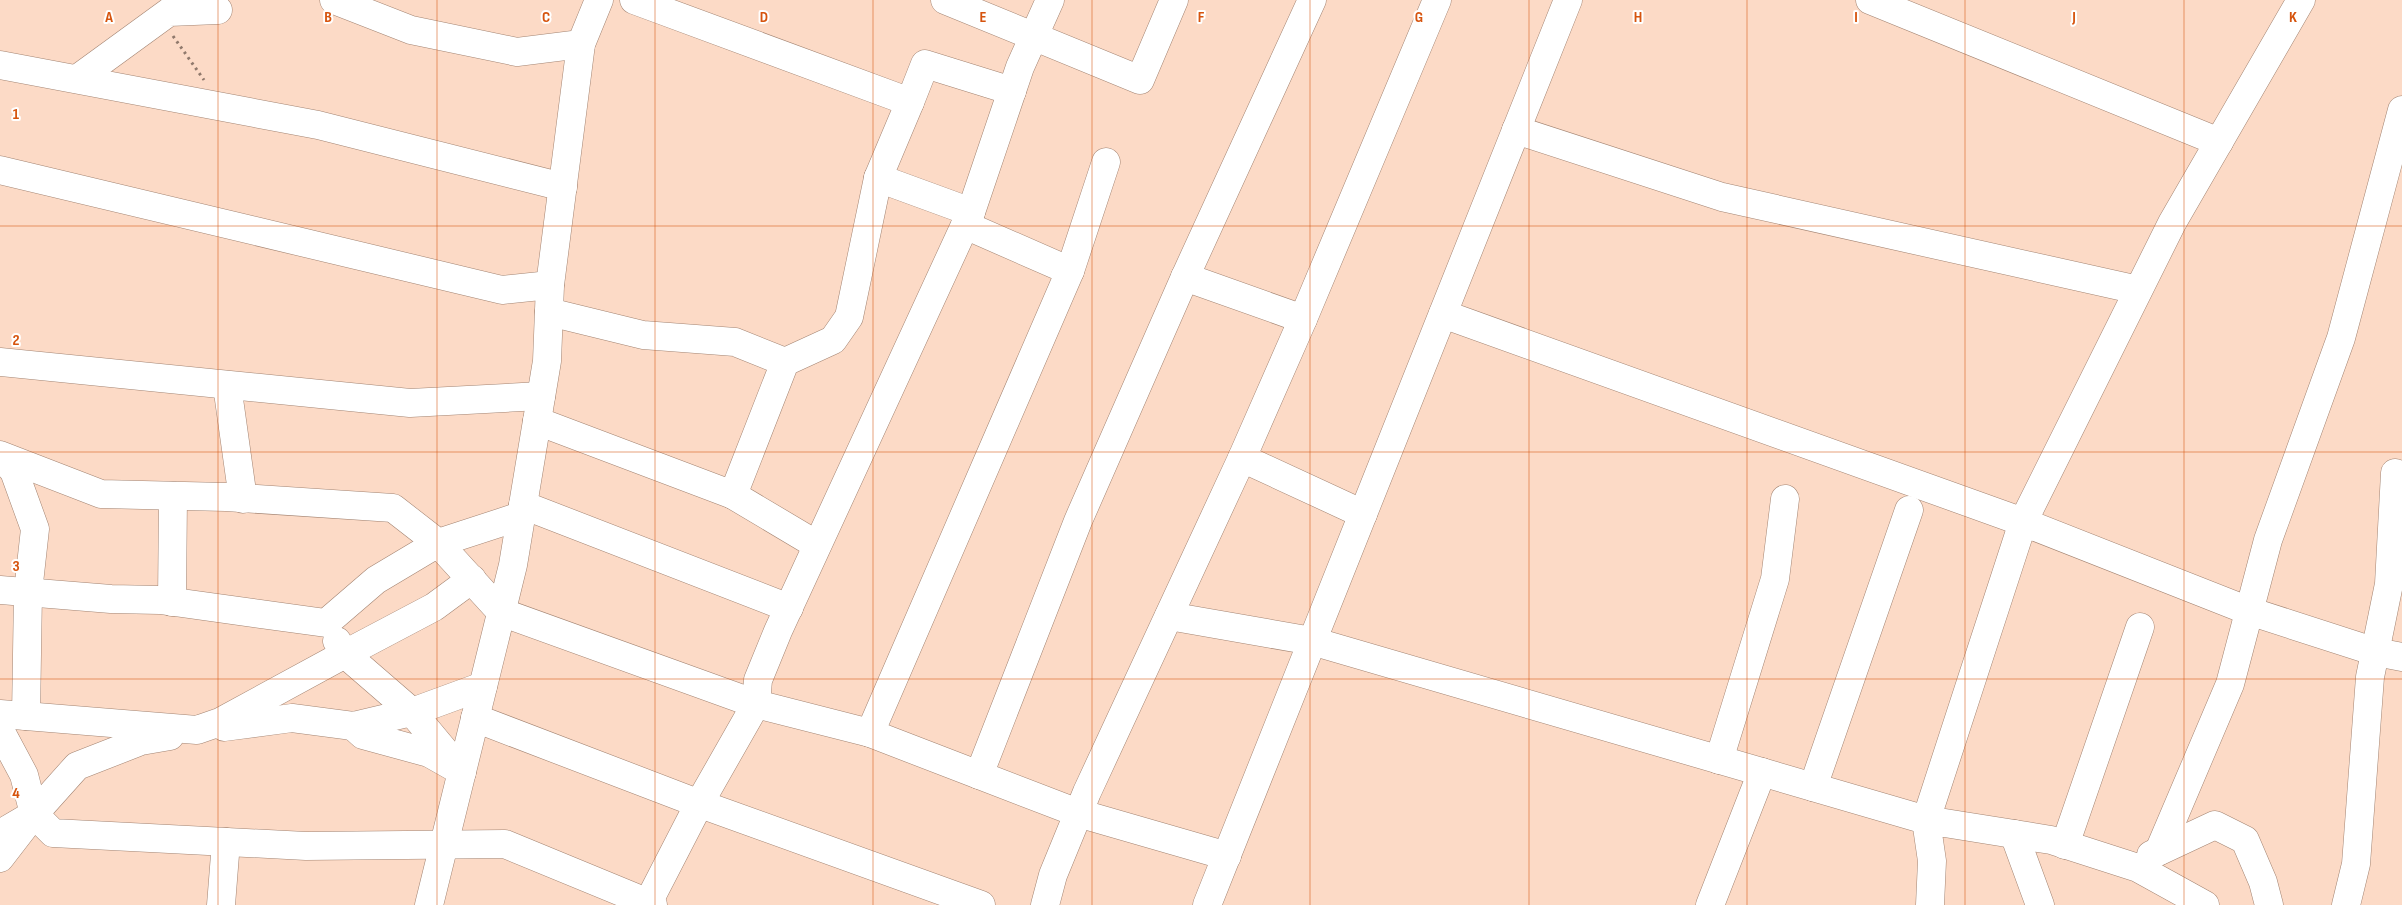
<svg xmlns="http://www.w3.org/2000/svg" width="2402" height="905" viewBox="0 0 2402 905" font-family="'Sofia Sans Condensed',sans-serif">
<style>
.lines{fill:none;stroke-linecap:round;stroke-linejoin:round}
.minor-casing{stroke:#a38472;stroke-width:29}
.path{stroke:#90796c;stroke-width:3;stroke-dasharray:2.5 4;stroke-linecap:butt}
.minor{stroke:#fff;stroke-width:28}
.grid{fill:none;stroke:#d6540e;stroke-width:1;stroke-opacity:0.55}
.grid-label{font-size:16px;text-anchor:middle;font-weight:bold;fill:#d6540e;stroke:#fff;stroke-width:4;stroke-linejoin:round;paint-order:stroke}
</style>
<rect width="100%" height="100%" fill="#fcdac6"/>
<g class="lines">
<g class="minor-casing">
<g id="minor">
<path d="M334,0L411,30L517,52L581,44"/>
<path d="M634,0L910,102L925,64L1012,91"/>
<path d="M945,0L1140,80L1174,0"/>
<path d="M1870,0L2219,142"/>
<path d="M0,65L318,125L563,187"/>
<path d="M77,79L169,12L218,10"/>
<path d="M910,102L878,178L971,212"/>
<path d="M1516,130L1722,197L2138,290"/>
<path d="M0,170L502,290L550,285"/>
<path d="M965,225L1070,271L1106,162"/>
<path d="M1185,277L1303,319"/>
<path d="M549,312L643,335L735,342L785,362"/>
<path d="M1443,314L2023,522L2172,223L2301,0"/>
<path d="M0,362L410,403L541,396"/>
<path d="M227,385L243,499"/>
<path d="M537,421L733,495L785,362L833,340L849,317L878,178"/>
<path d="M0,455L101,494L226,497L393,508L438,543L521,516"/>
<path d="M0,456L14,471L35,529L28,592L26,716"/>
<path d="M1242,458L1363,514"/>
<path d="M733,495L817,545"/>
<path d="M523,505L789,608"/>
<path d="M0,590L111,599L160,600L326,623L376,580L438,543L501,612L756,704L870,733"/>
<path d="M172,602L173,496"/>
<path d="M1169,616L1312,641L1926,820L2023,522L2249,611L2376,652L2402,657"/>
<path d="M337,641L345,654L434,607L472,579"/>
<path d="M0,714L197,730L220,722L345,654L412,712L462,772"/>
<path d="M475,718L692,801L981,905"/>
<path d="M353,726L363,735L429,753L452,766"/>
<path d="M224,727L292,718L353,726L412,712L483,686"/>
<path d="M0,730L24,775L34,814L53,833L306,846L505,844L653,905"/>
<path d="M1719,760L1775,579L1785,499"/>
<path d="M979,775L870,733L1070,271"/>
<path d="M1813,787L1909,510"/>
<path d="M0,834L34,814L77,766L141,741L170,736"/>
<path d="M2014,834L2040,905"/>
<path d="M2065,845L2140,627"/>
<path d="M2159,851L2230,684L2268,540L2341,338L2402,110"/>
<path d="M2151,855L2215,825L2245,840L2263,882L2269,905"/>
<path d="M1227,856L1078,813L979,775L1078,521L1185,277L1312,0"/>
<path d="M0,858L27,823"/>
<path d="M648,903L699,804L756,704L758,680L778,631L971,212L1020,67L1050,0"/>
<path d="M221,905L226,842"/>
<path d="M429,905L513,565L547,361L550,285L581,44L599,0"/>
<path d="M1045,905L1053,875L1087,792L1242,458L1303,319L1437,0"/>
<path d="M1207,905L1568,0"/>
<path d="M1710,905L1762,772"/>
<path d="M1930,905L1932,861L1926,820L2051,840L2138,868L2205,905"/>
<path d="M2346,905L2356,864L2370,677L2389,584L2395,473L2402,475"/>
</g>
</g>
<path class="path" d="M173,36L204,80"/>
<use href="#minor" class="minor"/>
</g>
<path class="grid" d="M218,0V905M437,0V905M655,0V905M873,0V905M1092,0V905M1310,0V905M1529,0V905M1747,0V905M1965,0V905M2184,0V905M0,226H2402M0,452H2402M0,679H2402"/>
<g class="grid-label">
<text x="109" y="22">A</text>
<text x="328" y="22">B</text>
<text x="546" y="22">C</text>
<text x="764" y="22">D</text>
<text x="983" y="22">E</text>
<text x="1201" y="22">F</text>
<text x="1419" y="22">G</text>
<text x="1638" y="22">H</text>
<text x="1856" y="22">I</text>
<text x="2074" y="22">J</text>
<text x="2293" y="22">K</text>
<text x="16" y="119">1</text>
<text x="16" y="345">2</text>
<text x="16" y="571">3</text>
<text x="16" y="798">4</text>
</g>
</svg>
